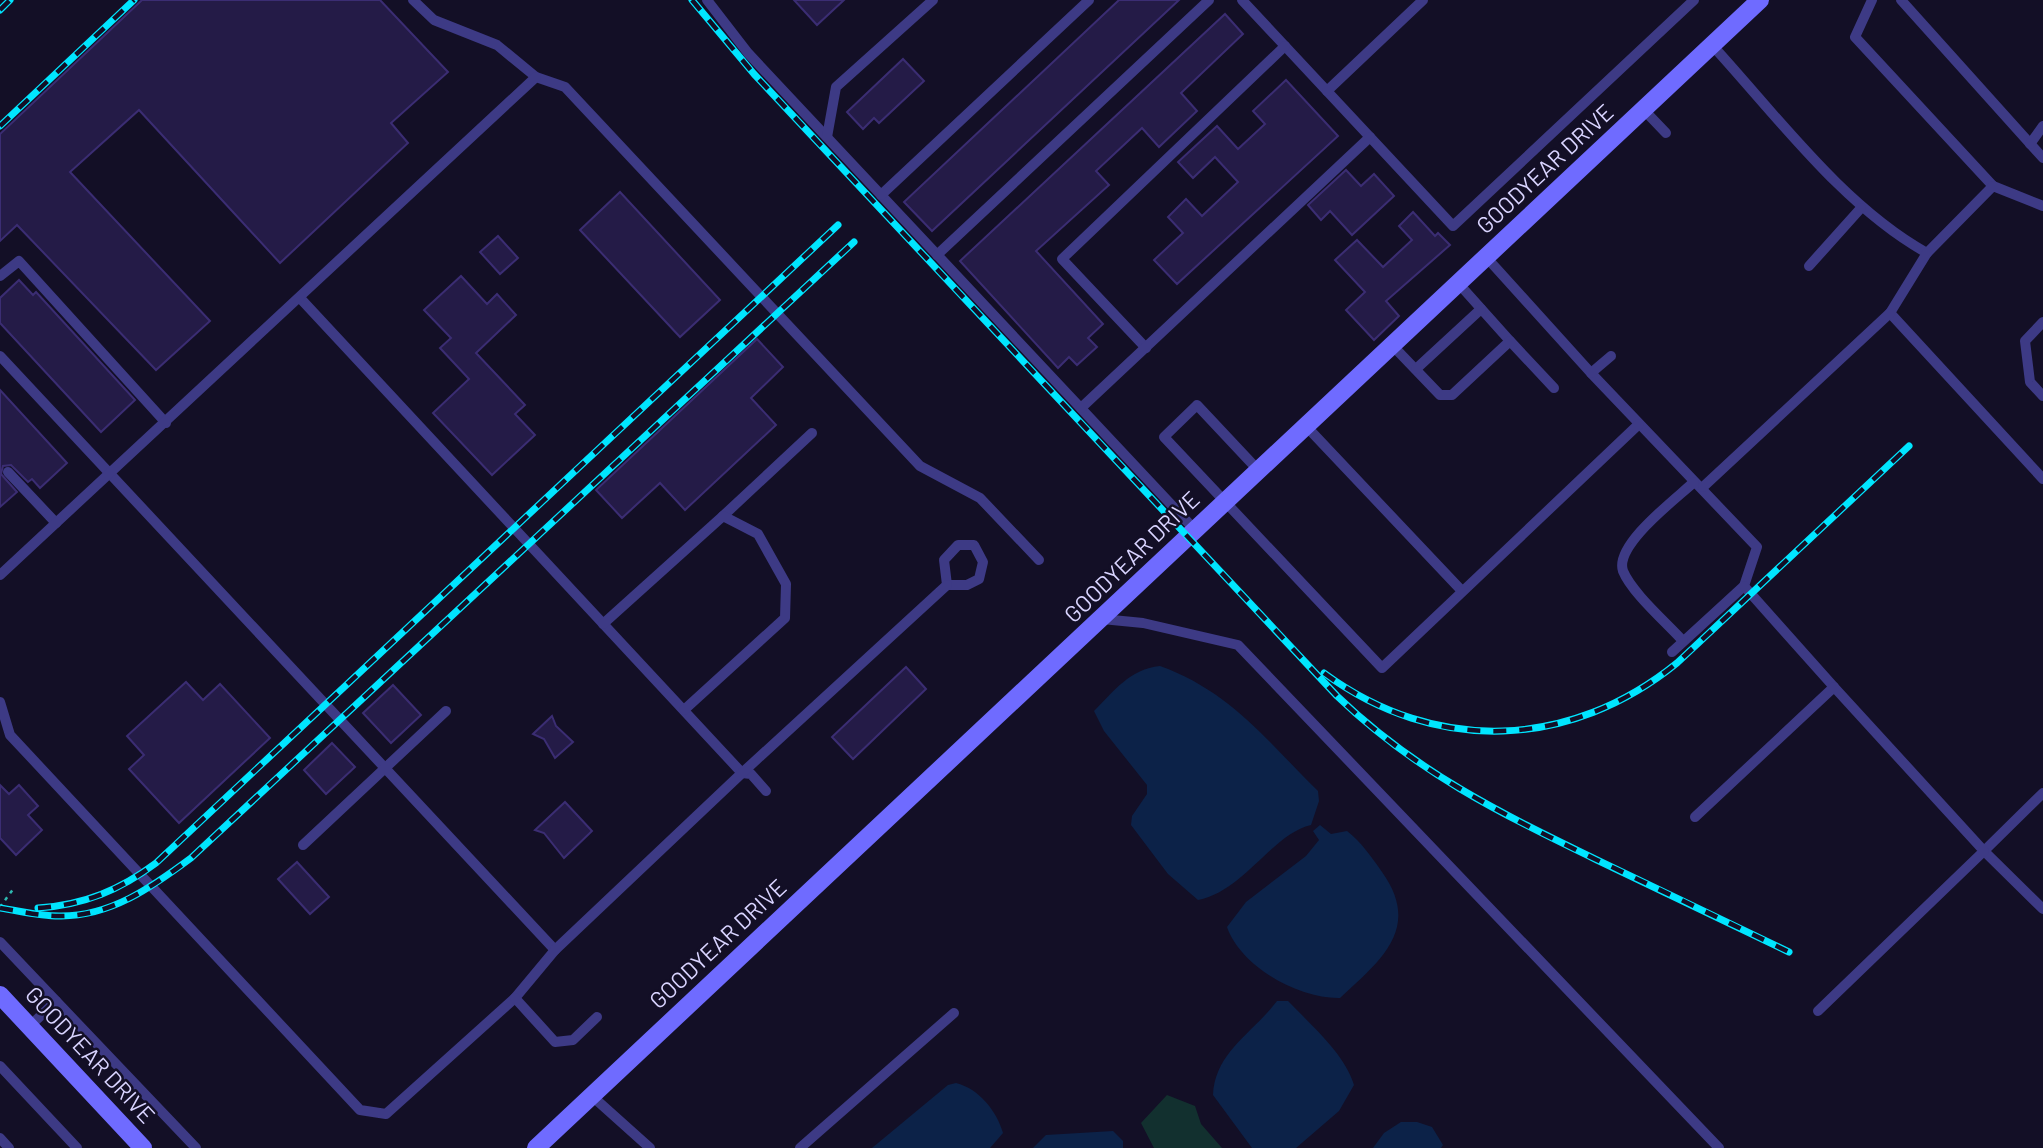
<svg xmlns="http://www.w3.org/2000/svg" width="2043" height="1148" viewBox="0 0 2043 1148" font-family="Barlow,sans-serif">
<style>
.green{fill:#12302f}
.water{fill:#0c2248}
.building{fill:#241b47;stroke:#3b2d73;stroke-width:2}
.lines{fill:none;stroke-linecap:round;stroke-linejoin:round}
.path{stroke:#2fb8b0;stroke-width:2.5;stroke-dasharray:3.5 5;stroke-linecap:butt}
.lane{stroke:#3d3a85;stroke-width:10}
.secondary{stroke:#6f6bff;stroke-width:18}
.rail-casing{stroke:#00e5ff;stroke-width:7}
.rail{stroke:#130f26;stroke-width:4.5;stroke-dasharray:13;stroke-linecap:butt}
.labels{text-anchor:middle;stroke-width:5;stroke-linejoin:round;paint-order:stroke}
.street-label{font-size:23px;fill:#d9d4ff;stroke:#130f26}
</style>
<rect width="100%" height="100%" fill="#130f26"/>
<path class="green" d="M1167,1095L1195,1106L1201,1124L1222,1148H1154L1141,1123Z"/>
<g class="water">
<path d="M1160,666C1230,691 1267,741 1318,791L1319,801L1311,825C1272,834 1244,891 1198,900L1168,874L1131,825L1132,816L1147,794V785L1104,731L1094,711C1114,691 1130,669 1160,666Z"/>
<path d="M1320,825L1331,834L1347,831C1361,842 1371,856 1382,872C1422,928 1381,960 1340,998C1299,999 1241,967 1227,927L1246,902L1306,856L1319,840L1313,831Z"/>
<path d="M1277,1001H1288C1311,1025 1345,1054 1354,1085L1339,1111L1296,1148H1252L1213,1095C1215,1052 1253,1033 1277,1001Z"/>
<path d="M956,1083C979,1089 996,1110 1003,1133L990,1148H872L948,1085Z"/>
<path d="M1401,1122H1417L1432,1127L1443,1145L1441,1148H1373L1384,1133Z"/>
<path d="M1113,1131L1123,1141V1148H1033L1046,1135Z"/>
</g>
<g class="building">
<path d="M142,0H380L448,72L391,123L408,143L280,263L139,110L70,172L210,321L156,370L17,225L0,241V134Z"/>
<path d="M794,0H844L817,25Z"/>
<path d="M1119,0H1179L932,231L904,202Z"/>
<path d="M1225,14L1243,34L1181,93L1197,111L1159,147L1142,128L1096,171L1109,185L1036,251L1103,324L1088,338L1097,347L1077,365L1069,357L1058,368L960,261Z"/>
<path d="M903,59L924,81L879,123L874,118L863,129L847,112Z"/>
<path d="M1286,80L1338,136L1177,284L1154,260L1183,233L1168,217L1186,199L1202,216L1238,182L1215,157L1193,178L1178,162L1217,126L1238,149L1265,124L1253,111Z"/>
<path d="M1346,170L1361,186L1374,174L1394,196L1352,235L1330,211L1321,220L1308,205Z"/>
<path d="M620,192L720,300L680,337L580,230Z"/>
<path d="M1413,212L1435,236L1438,233L1450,245L1386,301L1399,316L1374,340L1346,310L1365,292L1335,260L1357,240L1383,267L1412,240L1399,226Z"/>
<path d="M498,236L518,258L500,274L480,252Z"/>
<path d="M461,276L487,304L497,294L516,315L476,353L525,405L515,414L535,435L492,475L433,413L469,379L440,348L451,338L424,310Z"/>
<path d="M19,280L33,295L36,292L135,400L101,432L0,323V298Z"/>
<path d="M757,339L783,367L751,398L776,425L685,510L660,483L622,518L596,490Z"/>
<path d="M0,390L67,463L40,488L32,479L28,482L11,465L3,466L1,474L17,492L0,507Z"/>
<path d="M906,667L926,689L853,759L832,737Z"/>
<path d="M186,682L203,700L220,684L270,738L179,823L129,769L144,755L127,736Z"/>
<path d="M393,685L421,715L391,743L363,713Z"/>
<path d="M552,716L556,726L573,742L555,758L544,739L533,734Z"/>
<path d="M332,743L355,767L326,794L304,770Z"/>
<path d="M0,785L9,794L19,785L38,806L28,815L42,830L16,855L0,838Z"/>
<path d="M565,802L592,831L564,858L544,833L535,830Z"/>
<path d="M297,862L329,897L310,914L278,879Z"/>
</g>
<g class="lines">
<path class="path" d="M0,907L14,888"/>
<g class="lane">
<path d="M413,0L434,20L497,45L536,77L565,87L920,466L980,498L1039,560"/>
<path d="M707,0L748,53L1196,531"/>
<path d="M1242,0L1453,226L1694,0"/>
<path d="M1872,0L1855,37L1993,186"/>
<path d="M1901,0L2043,158"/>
<path d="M1712,45C1777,116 1844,207 1927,253"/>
<path d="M1327,91L1423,0"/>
<path d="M1644,110L1666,133"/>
<path d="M827,137L836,87L933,0"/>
<path d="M2030,144L2043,126"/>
<path d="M881,195L1089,0"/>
<path d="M937,255L1209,0"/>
<path d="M1487,258L1591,373L1757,547L1744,586L1672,652"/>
<path d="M1809,266L1861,208"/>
<path d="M0,276L19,261L166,423"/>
<path d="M1459,284L1510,341"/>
<path d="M300,298L742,773L751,774L766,791"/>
<path d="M1890,313L2043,479"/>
<path d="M2043,322L2025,341L2030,382L2043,396"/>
<path d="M1393,346L1440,395H1452L1510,341L1554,388"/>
<path d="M1146,348L1062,259L1285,46"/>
<path d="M0,356L555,950"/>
<path d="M1416,369L1481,309"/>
<path d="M1591,373L1611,356"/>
<path d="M1081,408L1370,137"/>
<path d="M1306,426L1462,591"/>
<path d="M1258,470L1197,405L1164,437L1382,668L1639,424"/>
<path d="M8,472L56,523"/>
<path d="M1703,487L1890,313L1927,253L1993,186L2043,206"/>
<path d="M723,516L812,433"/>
<path d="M958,545H974L983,562L979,579L967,585H947L944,560Z"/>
<path d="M0,575L536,77"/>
<path d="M1744,586L1834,687"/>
<path d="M1102,619L1143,623L1238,645L1719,1148"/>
<path d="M603,624L723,516L758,534L786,584L785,618L684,710"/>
<path d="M1683,641C1667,623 1632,593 1623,571C1614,545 1676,499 1694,482"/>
<path d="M0,702L10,735L360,1110L386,1114L515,998L555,950L742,773L947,585"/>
<path d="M2043,793L1984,851L2043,909"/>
<path d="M1695,817L1834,687L1984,851L1818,1011"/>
<path d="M303,845L446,711"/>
<path d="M0,942L56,1001"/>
<path d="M515,998L555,1042L573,1040L597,1017"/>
<path d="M30,1026L56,1001L196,1148"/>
<path d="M0,1066L77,1148"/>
<path d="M592,1096L650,1148"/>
<path d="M0,1138L9,1148"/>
<path d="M800,1148L954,1013"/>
</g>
<g class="secondary">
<path d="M0,995L143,1148"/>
<path d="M536,1148L1760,0"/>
</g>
<g class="rail-casing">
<g id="rail">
<path d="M692,0L754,74L1337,696C1416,772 1500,813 1597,860C1661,890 1725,921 1789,952"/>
<path d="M0,10L10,0"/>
<path d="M0,126L134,0"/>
<path d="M1324,673C1436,755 1571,749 1677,663L1909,446"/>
<path d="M0,908C20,911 39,916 59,916C110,917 152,887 191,858L854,242"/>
<path d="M38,908C84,905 120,890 156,863L838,225"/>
</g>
</g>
<use href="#rail" class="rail"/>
</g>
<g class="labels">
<g class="street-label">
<text transform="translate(1545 169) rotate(-43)" y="8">GOODYEAR DRIVE</text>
<text transform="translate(1132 557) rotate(-44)" y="8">GOODYEAR DRIVE</text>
<text transform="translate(718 944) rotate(-43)" y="8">GOODYEAR DRIVE</text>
<text transform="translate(90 1055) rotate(47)" y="8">GOODYEAR DRIVE</text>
</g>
</g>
</svg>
